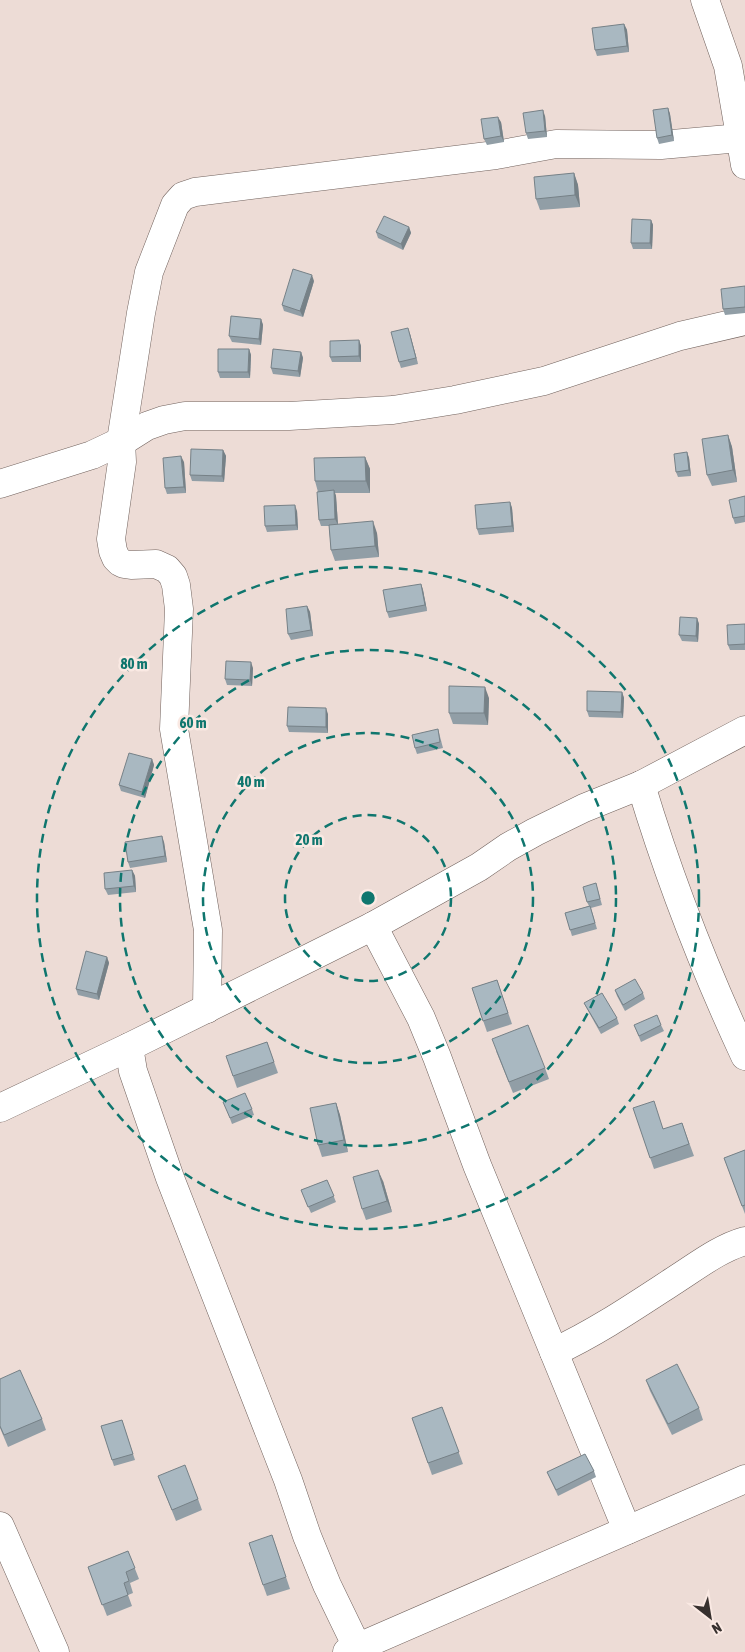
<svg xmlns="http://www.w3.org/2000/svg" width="745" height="1652" viewBox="0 0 745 1652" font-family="'Asap Condensed',sans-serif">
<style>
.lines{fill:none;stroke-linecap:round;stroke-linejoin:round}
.minor-casing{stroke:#71625d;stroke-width:29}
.minor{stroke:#fff;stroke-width:28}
.wall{fill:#919ea6}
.shaded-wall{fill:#768187}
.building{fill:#a9b8c1;stroke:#768187}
.ring{fill:none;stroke:#0f766e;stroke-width:2.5;stroke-dasharray:9 6}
.centre{fill:#0f766e;stroke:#fae9e3;stroke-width:2.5}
.ring-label{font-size:15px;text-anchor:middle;font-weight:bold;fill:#0f766e;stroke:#fae9e3;stroke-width:5;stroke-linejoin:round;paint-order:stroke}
</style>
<rect width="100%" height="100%" fill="#eddcd6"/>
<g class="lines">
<g class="minor-casing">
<g id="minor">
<path d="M705,0L728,66L745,165"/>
<path d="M0,484L92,455L128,438L147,426L164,420L185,416H289L393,410L455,400L544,381L680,336L745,321"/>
<path d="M641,785C669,878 704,968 745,1056"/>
<path d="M373,926L421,1018L437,1057L477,1165L627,1530"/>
<path d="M207,1009L208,930L174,729L179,609L176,585L173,576L167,569L156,564L131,565L124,564L120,562L116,558L113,551L111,539L122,462L121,441L141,313L149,272L175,205L183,196L195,192L496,155L556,144L661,145L740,138"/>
<path d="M129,1047L133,1071L170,1178L288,1480L307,1536L327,1585L357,1647"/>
<path d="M0,1108L129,1047L309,958L373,926L479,867L508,847L535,832L584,808L641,785L745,730"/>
<path d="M554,1352C597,1332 635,1306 675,1280C697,1266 720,1248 745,1241"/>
<path d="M0,1526L55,1652"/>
<path d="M347,1652L745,1479"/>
</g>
</g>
<use href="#minor" class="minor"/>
</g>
<g class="wall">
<path d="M624,24L627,30L629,52L597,56L595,50Z"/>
<path d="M668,108L670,114L674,141L659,144L657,138Z"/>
<path d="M545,116L547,137L528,139L526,133Z"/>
<path d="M501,122L504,142L487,145L484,139Z"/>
<path d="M574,173L578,185L580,207L540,210L536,199Z"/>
<path d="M651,220L653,225L652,249H633L631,243Z"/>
<path d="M409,227L411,233L403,250L378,238L376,232Z"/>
<path d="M314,281L303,317L284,311L282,305Z"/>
<path d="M745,286V313L725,315L723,309Z"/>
<path d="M261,319L263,325L261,345L232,342L229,336Z"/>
<path d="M410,334L418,364L401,368L399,362Z"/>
<path d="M359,340L361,346V362H332L330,357Z"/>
<path d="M249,349L251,355L250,378H220L218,372Z"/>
<path d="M301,352L303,358L300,377L273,374L271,368Z"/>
<path d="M728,435L732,447L737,482L712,486L707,475Z"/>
<path d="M223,450L226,456L224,482L192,481L190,475Z"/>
<path d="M687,452L689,458L691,476L678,477L676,472Z"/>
<path d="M365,457L370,469V493H335L336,496L338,525L377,533L379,557L335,561L331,550L329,526H321L319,520L318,492L315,481Z"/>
<path d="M184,462L186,493L167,494L165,488Z"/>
<path d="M745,496V522L735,524L733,518Z"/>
<path d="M510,502L512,508L514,532L479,535L477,529Z"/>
<path d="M297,511L298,530L267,532L265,526Z"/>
<path d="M421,584L423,590L427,611L389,618L387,612Z"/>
<path d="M307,606L310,612L313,636L291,640L288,634Z"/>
<path d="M697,618L699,624L698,642L682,641L679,635Z"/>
<path d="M745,624V650H730L728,645Z"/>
<path d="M253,668L252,686L227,685L225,679Z"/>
<path d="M622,692L624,698L623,718L589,717L587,711Z"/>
<path d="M489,698L488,725L453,724L449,713Z"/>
<path d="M328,714V733L289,732L287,726Z"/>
<path d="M438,729L443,748L417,754L415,748Z"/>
<path d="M152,759L154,765L145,798L121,791L119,785Z"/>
<path d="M164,842L167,862L130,868L128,862Z"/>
<path d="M132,870L135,876L136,892L108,895L105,889Z"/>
<path d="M596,883L602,905L591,908L597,929L572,936L565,913L589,906L587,902Z"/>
<path d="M107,957L109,963L99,1000L78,995L76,989Z"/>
<path d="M497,980L512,1024L487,1032L472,988Z"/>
<path d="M615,990L643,993L645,999L625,1011L617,996Z"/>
<path d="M584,1003L617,1018L619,1024L601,1034L587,1009Z"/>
<path d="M634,1025H661L664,1031L641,1042Z"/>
<path d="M267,1042L278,1073L237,1088L226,1056Z"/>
<path d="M496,1051L545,1068L549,1079L513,1093Z"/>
<path d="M336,1103L340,1115L348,1152L322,1157L318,1145Z"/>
<path d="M226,1108L252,1109L254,1115L232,1124Z"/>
<path d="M633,1108L664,1129L682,1123L694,1156L654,1169Z"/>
<path d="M745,1150V1214L724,1158Z"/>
<path d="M327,1180L336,1202L311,1213L301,1190Z"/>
<path d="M383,1181L392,1212L366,1220L362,1209Z"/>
<path d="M0,1379L42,1419L46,1430L8,1447L0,1428Z"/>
<path d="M646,1380L699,1408L703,1420L672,1435L650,1391Z"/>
<path d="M442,1407L463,1464L432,1475L412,1418Z"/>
<path d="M122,1420L135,1460L114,1466L101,1426Z"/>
<path d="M594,1471L596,1477L558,1496L547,1472Z"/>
<path d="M158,1476L198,1499L202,1510L176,1521Z"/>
<path d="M272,1535L290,1589L267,1596L263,1585Z"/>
<path d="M128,1551L139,1579L130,1583L133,1593L128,1595L132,1606L107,1616L88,1567Z"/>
</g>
<g class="shaded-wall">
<path d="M624,24L627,30L629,52L627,46Z"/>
<path d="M668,108L670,114L674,141L672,135Z"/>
<path d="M543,110L545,116L547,137L545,131Z"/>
<path d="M498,117L501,122L504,142L501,136Z"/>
<path d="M574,173L578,185L580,207L575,195Z"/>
<path d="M651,220L653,225L652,249L650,243Z"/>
<path d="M409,227L411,233L403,250L401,244Z"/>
<path d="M312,275L314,281L303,317L300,311Z"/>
<path d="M261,319L263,325L261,345L259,339Z"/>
<path d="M408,328L410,334L418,364L416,358Z"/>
<path d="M359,340L361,346V362L359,356Z"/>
<path d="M249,349L251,355L250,378L248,372Z"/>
<path d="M301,352L303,358L300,377L298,371Z"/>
<path d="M728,435L732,447L737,482L733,470Z"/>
<path d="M223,450L226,456L224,482L222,476Z"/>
<path d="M687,452L689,458L691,476L689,470Z"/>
<path d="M181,456L184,462L186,493L184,487Z"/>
<path d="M365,457L370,469V493L366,481Z"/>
<path d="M334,490L336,496L338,525L335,519Z"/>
<path d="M510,502L512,508L514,532L512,526Z"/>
<path d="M295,505L297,511L298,530L296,525Z"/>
<path d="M373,521L377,533L379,557L375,546Z"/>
<path d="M421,584L423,590L427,611L425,605Z"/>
<path d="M307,606L310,612L313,636L311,630Z"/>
<path d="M697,618L699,624L698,642L696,636Z"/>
<path d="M251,662L253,668L252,686L250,680Z"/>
<path d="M485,687L489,698L488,725L484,713Z"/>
<path d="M622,692L624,698L623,718L621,712Z"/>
<path d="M326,708L328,714V733L326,727Z"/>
<path d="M152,759L154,765L145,798L142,792Z"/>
<path d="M162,836L164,842L167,862L165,856Z"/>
<path d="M132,870L135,876L136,892L134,886Z"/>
<path d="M107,957L109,963L99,1000L97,994Z"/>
<path d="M336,1103L340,1115L348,1152L344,1140Z"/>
<path d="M378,1170L383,1181L392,1212L387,1201Z"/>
</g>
<g class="building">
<path d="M624,24L627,46L595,50L592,28Z"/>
<path d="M668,108L672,135L657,138L653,110Z"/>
<path d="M543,110L545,131L526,133L523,113Z"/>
<path d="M498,117L501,136L484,139L481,119Z"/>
<path d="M574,173L575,195L536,199L534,177Z"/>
<path d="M384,216L409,227L401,244L376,232Z"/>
<path d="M632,219L651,220L650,243H631Z"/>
<path d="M293,269L312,275L300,311L282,305Z"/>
<path d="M745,286V307L723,309L721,289Z"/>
<path d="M231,316L261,319L259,339L229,336Z"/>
<path d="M408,328L416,358L399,362L391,332Z"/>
<path d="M359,340V356L330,357V341Z"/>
<path d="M218,349H249L248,372H218Z"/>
<path d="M273,349L301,352L298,371L271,368Z"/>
<path d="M728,435L733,470L707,475L702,439Z"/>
<path d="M191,449L223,450L222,476L190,475Z"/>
<path d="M687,452L689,470L676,472L674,454Z"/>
<path d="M181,456L184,487L165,488L163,458Z"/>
<path d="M365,457L366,481H315L314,458Z"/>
<path d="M334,490L335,519L319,520L317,492Z"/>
<path d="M745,496V516L733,518L729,500Z"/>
<path d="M510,502L512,526L477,529L475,505Z"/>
<path d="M295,505L296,525L265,526L264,506Z"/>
<path d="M373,521L375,546L331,550L329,525Z"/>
<path d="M421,584L425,605L387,612L383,590Z"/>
<path d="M307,606L311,630L288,634L286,609Z"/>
<path d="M680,617L697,618L696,636L679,635Z"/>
<path d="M745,624V644L728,645L727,625Z"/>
<path d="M226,661L251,662L250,680L225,679Z"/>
<path d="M449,686L485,687L484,713H449Z"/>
<path d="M587,691L622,692L621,712L587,711Z"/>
<path d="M288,707L326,708V727L287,726Z"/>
<path d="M438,729L440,742L415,748L412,735Z"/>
<path d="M129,753L152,759L142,792L119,785Z"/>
<path d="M162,836L165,856L128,862L125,842Z"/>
<path d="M132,870L134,886L105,889L104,873Z"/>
<path d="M596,883L600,899L587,902L583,887Z"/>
<path d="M590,906L595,923L570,930L565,913Z"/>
<path d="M86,951L107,957L97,994L76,989Z"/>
<path d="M635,979L643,993L623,1005L615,990Z"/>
<path d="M497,980L508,1013L483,1021L472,988Z"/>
<path d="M602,993L617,1018L599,1028L584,1003Z"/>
<path d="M657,1015L661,1025L639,1036L634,1025Z"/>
<path d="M528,1025L545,1068L509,1082L492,1039Z"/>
<path d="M267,1042L274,1062L233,1076L226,1056Z"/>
<path d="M245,1093L252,1109L230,1118L223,1102Z"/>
<path d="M654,1101L663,1129L682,1123L689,1144L650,1158L633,1108Z"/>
<path d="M336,1103L344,1140L318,1145L310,1108Z"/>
<path d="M745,1150V1205L742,1206L724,1158Z"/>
<path d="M378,1170L387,1201L362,1209L353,1177Z"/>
<path d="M327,1180L334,1196L308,1207L301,1190Z"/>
<path d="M677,1364L699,1408L668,1424L646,1380Z"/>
<path d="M20,1370L42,1419L4,1435L0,1426V1379Z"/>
<path d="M442,1407L459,1452L428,1463L412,1418Z"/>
<path d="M122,1420L133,1454L112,1460L101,1426Z"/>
<path d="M585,1454L594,1471L556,1490L547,1472Z"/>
<path d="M185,1465L198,1499L172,1510L158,1476Z"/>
<path d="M272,1535L286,1577L263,1585L249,1543Z"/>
<path d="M128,1551L135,1568L126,1572L129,1581L124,1583L128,1595L102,1605L88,1567Z"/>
</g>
<g class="ring">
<circle cx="368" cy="898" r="83"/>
<circle cx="368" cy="898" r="165"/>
<circle cx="368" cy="898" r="248"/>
<circle cx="368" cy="898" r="331"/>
</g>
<circle cx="368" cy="898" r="8" class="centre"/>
<g class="ring-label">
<text x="134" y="669">80 m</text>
<text x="193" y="728">60 m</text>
<text x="251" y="787">40 m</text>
<text x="309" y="845">20 m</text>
</g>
<g transform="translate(710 1617) rotate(149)" stroke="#fae9e3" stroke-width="4" paint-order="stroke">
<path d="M0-4L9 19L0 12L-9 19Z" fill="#37302e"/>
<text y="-8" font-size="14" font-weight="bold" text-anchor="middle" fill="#37302e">N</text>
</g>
</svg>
